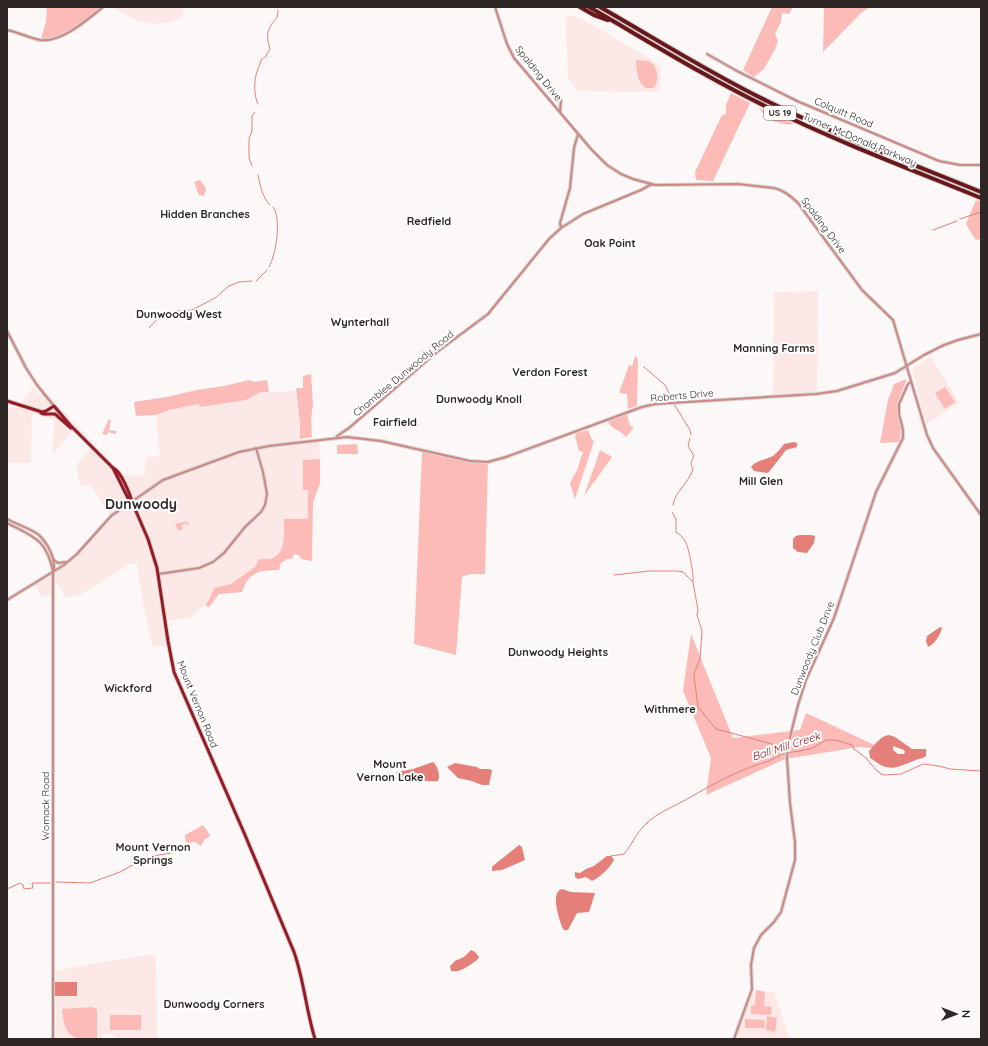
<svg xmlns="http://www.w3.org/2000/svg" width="988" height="1046" viewBox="0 0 988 1046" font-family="Quicksand,sans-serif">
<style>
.built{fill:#fce9e7}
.green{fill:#fdbbb7}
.water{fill:#e57f7a;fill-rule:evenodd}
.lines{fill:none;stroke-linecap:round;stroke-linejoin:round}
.stream{stroke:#e57f7a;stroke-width:1}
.minor-casing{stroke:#d8d2d2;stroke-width:4}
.major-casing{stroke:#d8d2d2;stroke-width:5}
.highway-casing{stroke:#d8d2d2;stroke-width:6}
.minor{stroke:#cc8984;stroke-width:2}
.major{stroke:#971b24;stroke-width:3}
.highway{stroke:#68181b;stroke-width:4}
.labels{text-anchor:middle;stroke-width:4;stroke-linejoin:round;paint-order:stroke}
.shield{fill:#fff;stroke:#6d6867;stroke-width:1}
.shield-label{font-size:9px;font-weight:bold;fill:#2f2726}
.street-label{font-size:10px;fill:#2f2726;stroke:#fff}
.neighbourhood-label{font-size:11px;font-weight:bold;fill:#2f2726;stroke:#fff}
.water-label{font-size:11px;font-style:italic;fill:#921620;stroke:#fff}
.district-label{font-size:14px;font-weight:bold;fill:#2f2726;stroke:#fff}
</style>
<rect width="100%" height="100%" fill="#fdf8f8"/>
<g class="built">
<path d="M111,7H184L182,18L169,23L152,24L137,21Z"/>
<path d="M569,16H574L583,20L653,60L661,68L660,88L658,91L654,92L578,91L568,78L566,22L567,18Z"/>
<path d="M818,291L817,394L801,397L773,398L774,292Z"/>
<path d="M931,356L959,403L926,424L912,369Z"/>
<path d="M34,386L39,394L45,392L122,473L135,476L145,475L146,458L147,457L160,456L156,415L169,410L200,404V407L246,400L261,392L296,391L300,424L299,425L301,444L319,442L320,459L303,460V490H308V519H284V544L280,552L255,567L231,584L214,588L209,600L191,618L165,621L167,645L153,647L143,605L137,563L128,565L82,594L66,598L57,583L50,594L42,598L34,583L57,568L82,550L89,539L109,518V513L90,484L82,487L80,484L76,465L91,448L74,429L53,454L54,420L32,414L31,463L7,462V406L19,408L23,400Z"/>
<path d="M155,954L156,957L157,1039H117V1036L104,1034L100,1039H56V971L96,963Z"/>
<path d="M753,991L774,992L790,1039H735L743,1014Z"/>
</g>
<g class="green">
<path d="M47,7H105L83,24L56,39H41L46,22Z"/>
<path d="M772,7H793L789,14L782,13L781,22L775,34L778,41L775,49L764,69L754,77L743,70Z"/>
<path d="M824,7H871L862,12L823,52Z"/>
<path d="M637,60L648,61L654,65C658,72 659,81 654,88H646C637,82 637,72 636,62Z"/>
<path d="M731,93L750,103L713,181L696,180L695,172L722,115L726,114V105Z"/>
<path d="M759,108L795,124C780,126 767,120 759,108Z"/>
<path d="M200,180L206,188L204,196L199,195L194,182Z"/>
<path d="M976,200L981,202V239L976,240L973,236L966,224Z"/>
<path d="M635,356L637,357L638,362L637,406L628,409L627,394L619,393L629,365L632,366Z"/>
<path d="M311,374L313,405L311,419L312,437L300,439V424L296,388H303V377L306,375Z"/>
<path d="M907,379C904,387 897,400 897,407C897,420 904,428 899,442L880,443L888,400L894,384Z"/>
<path d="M249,380L254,382L267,380L269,392H261L246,400L200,407L199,404L169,410L156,415L136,416L134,402L167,397L197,390L224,386Z"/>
<path d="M945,387L955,402L945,409L935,393Z"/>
<path d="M627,414L630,426L634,427L626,437C620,429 611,430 608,421Z"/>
<path d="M109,419L111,420L109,430L116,431V434L108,432L107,435L102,434Z"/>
<path d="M588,430L592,440L594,441L575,499L570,483L577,470L583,452L579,451L575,436L577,433Z"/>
<path d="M357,444L358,454H337V445Z"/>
<path d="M600,450L612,457L584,496Z"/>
<path d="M422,451L468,462H488L485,574H470L462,577L456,655L414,644Z"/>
<path d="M320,459V484L313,502L312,561L301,559L300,556L294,554L292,559H287L281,563L279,570C259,570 249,572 242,592L219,594L209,607L205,605L209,600L214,588L231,584L255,567L259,559C287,562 284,539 284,519H308V490H303V460Z"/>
<path d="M187,521L189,525L188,526L186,523L182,525L183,529L178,531L175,524Z"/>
<path d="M691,634L733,738L800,730L806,713L883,749L859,747L785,759L706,795L711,758L683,691Z"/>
<path d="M203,825L210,835L209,837L205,839L201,846L195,842L186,843L185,835Z"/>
<path d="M756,990L765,992L764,1006L772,1007L771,1015L751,1014V1006L755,1005Z"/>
<path d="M93,1007L97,1010V1039C71,1041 64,1035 62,1009Z"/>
<rect x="110" y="1015" width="31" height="15"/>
<path d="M767,1016L777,1018L775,1032L766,1030Z"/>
<path d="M745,1019L764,1020L765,1028H745Z"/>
</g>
<g class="water">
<path d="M794,442L797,443V447L786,450L769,472L767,473L754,471L751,467C756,460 766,460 773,456C778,452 781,448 784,444Z"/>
<path d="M800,535H811L815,536L814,543L807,553L798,552L793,548V539L796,536Z"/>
<path d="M940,627L942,628C940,635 935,644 928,647L926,641L927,636Z"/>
<path d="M889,735L895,737L912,749H926V756L923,758C910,760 897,772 883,766C878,764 874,760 870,758L869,751C875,745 880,736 889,735ZM893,746L904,750L905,752L904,754H898L893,750Z"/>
<path d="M433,762C437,765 441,776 438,781C429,782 399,780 396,772L413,769Z"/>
<path d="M455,763L477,767L480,769H490L492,771L489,785H482L472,781L458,778L447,767Z"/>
<path d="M519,845L522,847L525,860L502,870L492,871V867L494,865Z"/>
<path d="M607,856H611L614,860C610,868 600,877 592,881L586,877L578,879L575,877V872L580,873L586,869L594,866Z"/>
<path d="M562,889L571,892L595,893L589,912L577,913L568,930H564L562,927C559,918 550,892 562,889Z"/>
<path d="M471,950L475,952L479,957L477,960C470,965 460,973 451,971L450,966L455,961L464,957Z"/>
<rect x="55" y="982" width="22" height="14"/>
</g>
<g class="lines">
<g class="stream">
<path d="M285,7H286"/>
<path d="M258,104C254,96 254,84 256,75C257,70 260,66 261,60L266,56L270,49C268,43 266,33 270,27C274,19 278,21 278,10"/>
<path d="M252,166L249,158V139L252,131V116L255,112"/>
<path d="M258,175C260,185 263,199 270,205"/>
<path d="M960,219L981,212"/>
<path d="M933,230L957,221"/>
<path d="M269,267C276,255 282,218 273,207"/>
<path d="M256,281L267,270"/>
<path d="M149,328L161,315L174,311L192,310L215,298L229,286L239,282L252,281"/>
<path d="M644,367L665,385L672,399"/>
<path d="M674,404L690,430L691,435"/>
<path d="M673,505C675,491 689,483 693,469C690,464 691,462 694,456L688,446L690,438"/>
<path d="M672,512L676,519V532C679,534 683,537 685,541C689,547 694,575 693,582"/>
<path d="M614,575L649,571H678L683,572L693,582L698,610L697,615L702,631L700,659L695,671L694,676L698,707L716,729L776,745L784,753"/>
<path d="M611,856L624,854C632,845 636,833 645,825C657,812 674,807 689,798C715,783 740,769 769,761C774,759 779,755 785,753C793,752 801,751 809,749C816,747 822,741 828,740C836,739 845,743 852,745L854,749L866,758L877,771L883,775L901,774L923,764L939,766L950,769L981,771"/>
<path d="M56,882L90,883L120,872L147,857L171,853"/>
<path d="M7,889L20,883L23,885L24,889L33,888L32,883H50"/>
</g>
<g class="minor-casing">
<g id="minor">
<path d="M495,7L507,44L514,58L591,149L607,165L621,174L633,179L655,185L738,184L774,188C783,190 791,196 798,203L862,290L893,320L927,435L933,448L981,515"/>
<path d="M7,30C18,32 29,38 40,40C61,43 87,20 103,7"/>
<path d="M707,54L737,71L797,101L939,161L960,165H981"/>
<path d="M560,111L561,100"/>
<path d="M561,228L560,223L570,188L574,148L578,134"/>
<path d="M7,331L26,368L37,385L54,406"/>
<path d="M337,436L349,428L437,352L488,314L549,239L561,228L583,214L641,190L652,184"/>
<path d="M7,519C16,524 31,529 39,535C48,544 57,560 53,572V1039"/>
<path d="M7,523C34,537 46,539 53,571"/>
<path d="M54,560L58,563L66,562"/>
<path d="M159,574L199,568L213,562L224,553L245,527L261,512L265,505L267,494L263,472L256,448"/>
<path d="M7,600L64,565L77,554L111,516L163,480L239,452L269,446L347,437L381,441L470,461L488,462L506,457L642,407L655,404L816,394L837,391L895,373L924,355L944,345L958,340L981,334"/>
<path d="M734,1039L752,989L751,965L754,948L761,935L774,922L781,912L795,860V842L790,803L787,758L789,741L798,705L806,680L834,618L876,492L903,438V430L899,414V404L908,384L911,382"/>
</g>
</g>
<g class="major-casing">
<g id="major">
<path d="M7,401L42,412L46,411L54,406L70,425L113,468L129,500L132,502L148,539L157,568L168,641L174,672L245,835L294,952C304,980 306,1010 315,1039"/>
<path d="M41,413L44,414H55L71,428"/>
<path d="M113,468C121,471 130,494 132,502"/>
</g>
</g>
<g class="highway-casing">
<g id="highway">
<path d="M580,7L594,15L608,20"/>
<path d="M589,7C648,41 707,78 769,108C838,142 910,169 981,198"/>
<path d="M600,7C656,39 711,74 769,102C838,136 910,163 981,192"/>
</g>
</g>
<use href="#minor" class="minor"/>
<use href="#major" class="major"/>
<use href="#highway" class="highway"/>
</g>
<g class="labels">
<rect class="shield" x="764" y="106" width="32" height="14" rx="3"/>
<g class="shield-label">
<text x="780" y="116">US 19</text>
</g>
<g class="street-label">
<text transform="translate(539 73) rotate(51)" y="4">Spalding Drive</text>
<text transform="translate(844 112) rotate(23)" y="4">Colquitt Road</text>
<text transform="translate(860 139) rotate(23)" y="4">Turner McDonald Parkway</text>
<text transform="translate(824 225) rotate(53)" y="4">Spalding Drive</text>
<text transform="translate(403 373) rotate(-40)" y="4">Chamblee Dunwoody Road</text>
<text transform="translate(682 395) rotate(-5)" y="4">Roberts Drive</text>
<text transform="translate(812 648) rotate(-68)" y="4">Dunwoody Club Drive</text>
<text transform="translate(198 704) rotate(68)" y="4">Mount Vernon Road</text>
<text transform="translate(45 806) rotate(-90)" y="4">Womack Road</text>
</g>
<g class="neighbourhood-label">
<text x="205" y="218">Hidden Branches</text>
<text x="429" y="225">Redfield</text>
<text x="610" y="247">Oak Point</text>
<text x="179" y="318">Dunwoody West</text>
<text x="360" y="326">Wynterhall</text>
<text x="774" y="352">Manning Farms</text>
<text x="550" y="376">Verdon Forest</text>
<text x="479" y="403">Dunwoody Knoll</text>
<text x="395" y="426">Fairfield</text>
<text x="761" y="485">Mill Glen</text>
<text x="558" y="656">Dunwoody Heights</text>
<text x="128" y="692">Wickford</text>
<text x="670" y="713">Withmere</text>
<text x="390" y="768">Mount<tspan x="390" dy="13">Vernon Lake</tspan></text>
<text x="153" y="851">Mount Vernon<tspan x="153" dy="13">Springs</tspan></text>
<text x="214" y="1008">Dunwoody Corners</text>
</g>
<g class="water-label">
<text transform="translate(786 746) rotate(-18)" y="4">Ball Mill Creek</text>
</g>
<g class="district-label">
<text x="141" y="509">Dunwoody</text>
</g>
</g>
<rect width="988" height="1046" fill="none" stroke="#2f2726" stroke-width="16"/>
<g transform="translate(956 1014) rotate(90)" stroke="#ffffff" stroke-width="3" paint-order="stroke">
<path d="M0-3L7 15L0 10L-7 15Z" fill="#2f2726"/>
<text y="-6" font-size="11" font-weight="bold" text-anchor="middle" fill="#2f2726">N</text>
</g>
</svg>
